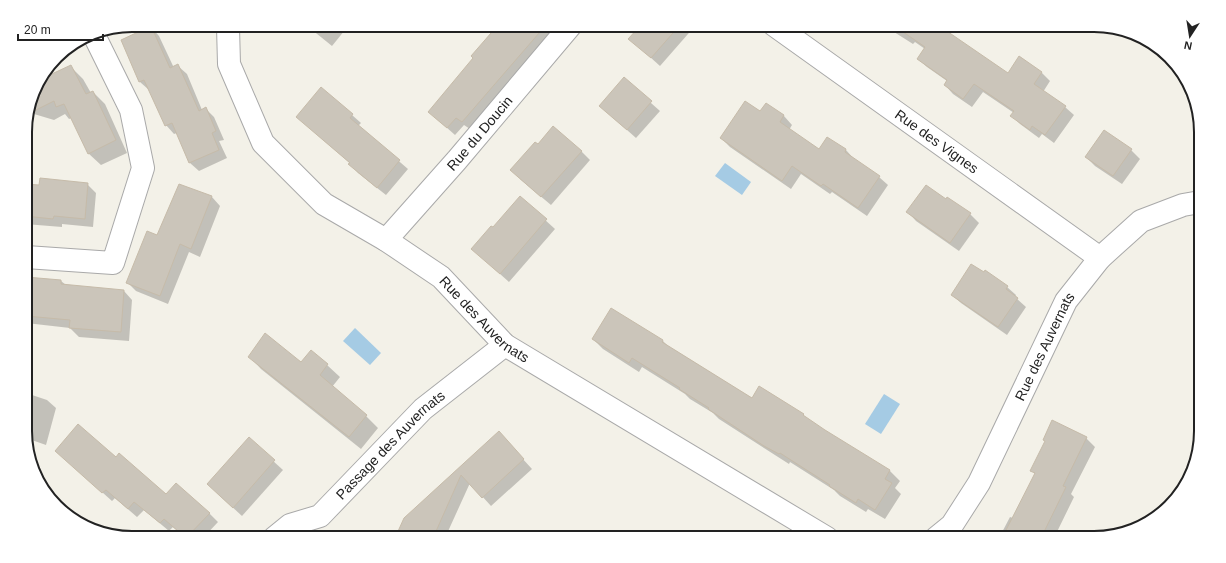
<svg xmlns="http://www.w3.org/2000/svg" width="1226" height="563" viewBox="0 0 1226 563" font-family="Arial,sans-serif">
<style>
.water{fill:#a5cbe4}
.shadow{fill:#0003}
.building{fill:#cbc5ba;stroke:#c6bba9}
.lines{fill:none;stroke-linecap:round;stroke-linejoin:round}
.minor-casing{stroke:#a9a9a9;stroke-width:24}
.minor{stroke:#fff;stroke-width:22}
.labels{text-anchor:middle;stroke-width:4;stroke-linejoin:round;paint-order:stroke}
.street-label{font-size:14px;fill:#222;stroke:#fff}
.rim{fill:none;stroke:#222;stroke-width:2}
</style>
<rect width="100%" height="100%" fill="#f3f1e8"/>
<g class="water">
<path d="M725,163L751,182L742,195L715,176Z"/>
<path d="M355,328L381,353L370,365L343,341Z"/>
<path d="M884,394L900,404L881,434L865,424Z"/>
</g>
<g class="shadow">
<path d="M306,25H349L332,46Z"/>
<path d="M503,25H560L470,129L464,125L455,135L437,119L475,58Z"/>
<path d="M641,25H694L695,26L660,66L630,39Z"/>
<path d="M883,25H937L1008,75L1020,57L1042,73L1050,81L1043,92L1065,107L1074,115L1054,143L1042,134L1039,138L1020,124L1012,116L1014,113L983,92L972,107L953,94L945,85L947,81L927,67L918,59L925,49L915,42L913,44Z"/>
<path d="M151,27L159,36L174,68L178,66L187,74L202,110L205,108L214,117L224,140L219,141L227,158L199,171L190,163L177,133L174,134L166,125L150,90H149L140,82L122,40Z"/>
<path d="M71,67L83,79L91,93L93,92L105,104L127,153L101,165L88,153L72,118L69,119L65,114L54,120L34,114L31,122L26,121L36,85L40,80Z"/>
<path d="M624,79L660,111L636,138L600,106Z"/>
<path d="M766,104L784,116L792,125L789,130L819,150H846L854,159L879,177L888,185L867,216L832,192L830,194L801,174L791,189L730,147L721,138L760,112Z"/>
<path d="M352,115L361,123L358,126L408,169L386,195L358,173L350,163L306,125Z"/>
<path d="M538,145L581,151L590,160L551,205L520,179Z"/>
<path d="M1131,150L1140,159L1122,184L1095,166L1086,157Z"/>
<path d="M87,184L96,193L93,227L62,224V227L25,224V185L40,187Z"/>
<path d="M212,197L220,206L200,257L189,252L168,304L136,291L128,283L158,237Z"/>
<path d="M520,197L555,229L509,282L472,249L493,229Z"/>
<path d="M908,212L970,214L979,223L959,251L916,221Z"/>
<path d="M26,278L61,281L66,285L124,291L132,300L129,341L79,337L70,328L26,323Z"/>
<path d="M1007,287L1016,295L1015,297L1026,307L1007,335L961,303L952,295Z"/>
<path d="M611,310L663,341L668,346L753,399L803,415L810,422L824,431L890,471L900,481L895,488L901,494L885,519L868,509L866,512L840,496L834,490L790,462L789,464L719,419L713,413L690,399L685,394L642,367L639,372L603,349L593,339Z"/>
<path d="M249,356L327,365L340,377L332,387L366,416L378,428L361,449L261,369Z"/>
<path d="M26,393L47,400L56,408L46,445L26,438Z"/>
<path d="M499,433L532,469L491,506L470,483L445,538H402Z"/>
<path d="M1086,438L1095,447L1071,494L1074,497L1054,538H999L1010,517L1013,518L1035,474L1032,470Z"/>
<path d="M249,439L283,470L242,516L217,493Z"/>
<path d="M116,458L166,496L209,513L218,522L203,538H186L173,527L169,531L144,510L137,517L115,498L112,501L65,459Z"/>
</g>
<g class="building">
<path d="M498,25H546L462,122L456,118L447,128L428,112L473,58L471,56Z"/>
<path d="M641,25H680L651,58L628,39Z"/>
<path d="M893,25H938L1008,73L1019,56L1042,72L1034,84L1066,106L1045,135L1032,126L1030,130L1010,116L1014,111L974,84L963,99L944,85L947,80L917,59L925,47Z"/>
<path d="M151,26L170,68L178,64L199,111L206,107L216,131L212,133L219,150L189,163L172,123L165,126L144,80L139,82L121,40Z"/>
<path d="M71,65L86,94L93,91L116,140L88,154L64,104L56,107L54,101L28,114L36,85L41,79Z"/>
<path d="M624,77L652,101L627,130L599,106Z"/>
<path d="M321,87L353,114L350,118L400,160L377,188L348,164L350,163L296,117Z"/>
<path d="M745,101L760,111L766,103L784,115L780,122L819,149L827,137L846,149L845,152L880,176L858,208L823,184L821,186L792,166L782,181L720,138Z"/>
<path d="M553,126L582,151L541,197L510,170L535,142L538,144Z"/>
<path d="M1104,130L1132,149L1113,176L1085,157Z"/>
<path d="M40,178L88,183L85,219L54,216L53,219L25,216V184L39,185Z"/>
<path d="M179,184L212,196L191,249L180,244L160,296L126,283L147,231L157,235Z"/>
<path d="M926,185L946,199L947,197L971,213L950,243L906,212Z"/>
<path d="M520,196L547,219L500,274L471,249L491,226L493,227Z"/>
<path d="M971,264L984,272L985,270L1008,286L1006,289L1018,298L998,327L951,295Z"/>
<path d="M26,277L61,280V284L124,290L121,332L69,328L70,320L26,316Z"/>
<path d="M611,308L663,340L662,342L752,398L759,386L804,414L803,415L825,430L890,470L885,479L892,483L875,510L858,499L856,503L829,486L830,485L780,453L779,454L764,446L708,409L709,408L679,389L680,388L632,358L629,363L592,339Z"/>
<path d="M265,333L301,362L311,350L328,364L320,375L367,415L349,437L248,357Z"/>
<path d="M1052,420L1087,437L1063,486L1066,487L1041,538H1002L1035,473L1030,471L1045,441L1043,440Z"/>
<path d="M78,424L116,457L119,453L166,494L176,483L210,513L186,538L164,519L160,523L134,502L128,509L106,490L102,493L55,451Z"/>
<path d="M499,431L524,459L482,498L461,475L433,538H395L404,518Z"/>
<path d="M249,437L275,460L233,508L207,484Z"/>
</g>
<g class="lines">
<g class="minor-casing">
<g id="minor">
<path id="s1" d="M230,25L228,27L229,64L263,143L324,204L386,240L441,277L505,345L827,538"/>
<path id="s2" d="M774,25L1100,258"/>
<path id="s3" d="M386,240L457,160L571,25"/>
<path d="M26,257L113,263L143,168L131,110L93,33"/>
<path id="s4" d="M274,538L290,525L320,516L423,409L505,345"/>
<path id="s5" d="M936,538L952,525L979,483L1066,301L1100,258L1141,221L1183,205L1200,202"/>
</g>
</g>
<use href="#minor" class="minor"/>
</g>
<g class="labels">
<g class="street-label">
<text dy="5" stroke="none"><textPath href="#s3" startOffset="142">Rue du Doucin</textPath></text>
<text dy="5" stroke="none"><textPath href="#s2" startOffset="200">Rue des Vignes</textPath></text>
<text dy="5" stroke="none"><textPath href="#s1" startOffset="411">Rue des Auvernats</textPath></text>
<text dy="5" stroke="none"><textPath href="#s5" startOffset="222">Rue des Auvernats</textPath></text>
<text dy="5" stroke="none"><textPath href="#s4" startOffset="152">Passage des Auvernats</textPath></text>
</g>
</g>
<path d="M0 0H1226V563H0ZM132 32H1094A100 100 0 0 1 1194 132V431A100 100 0 0 1 1094 531H132A100 100 0 0 1 32 431V132A100 100 0 0 1 132 32Z" fill="#fff" fill-rule="evenodd"/>
<path class="rim" d="M132 32H1094A100 100 0 0 1 1194 132V431A100 100 0 0 1 1094 531H132A100 100 0 0 1 32 431V132A100 100 0 0 1 132 32Z"/>
<g transform="translate(1190 36) rotate(192)" stroke="#ffffff" stroke-width="3" paint-order="stroke">
<path d="M0-3L7 15L0 10L-7 15Z" fill="#222222"/>
<text y="-6" font-size="11" font-weight="bold" text-anchor="middle" fill="#222222">N</text>
</g>
<path d="M18 34v6h85v-6" fill="none" stroke="#222222" stroke-width="2"/>
<text x="24" y="34" font-size="12" fill="#222222" stroke="#ffffff" stroke-width="3" paint-order="stroke">20 m</text>
</svg>
